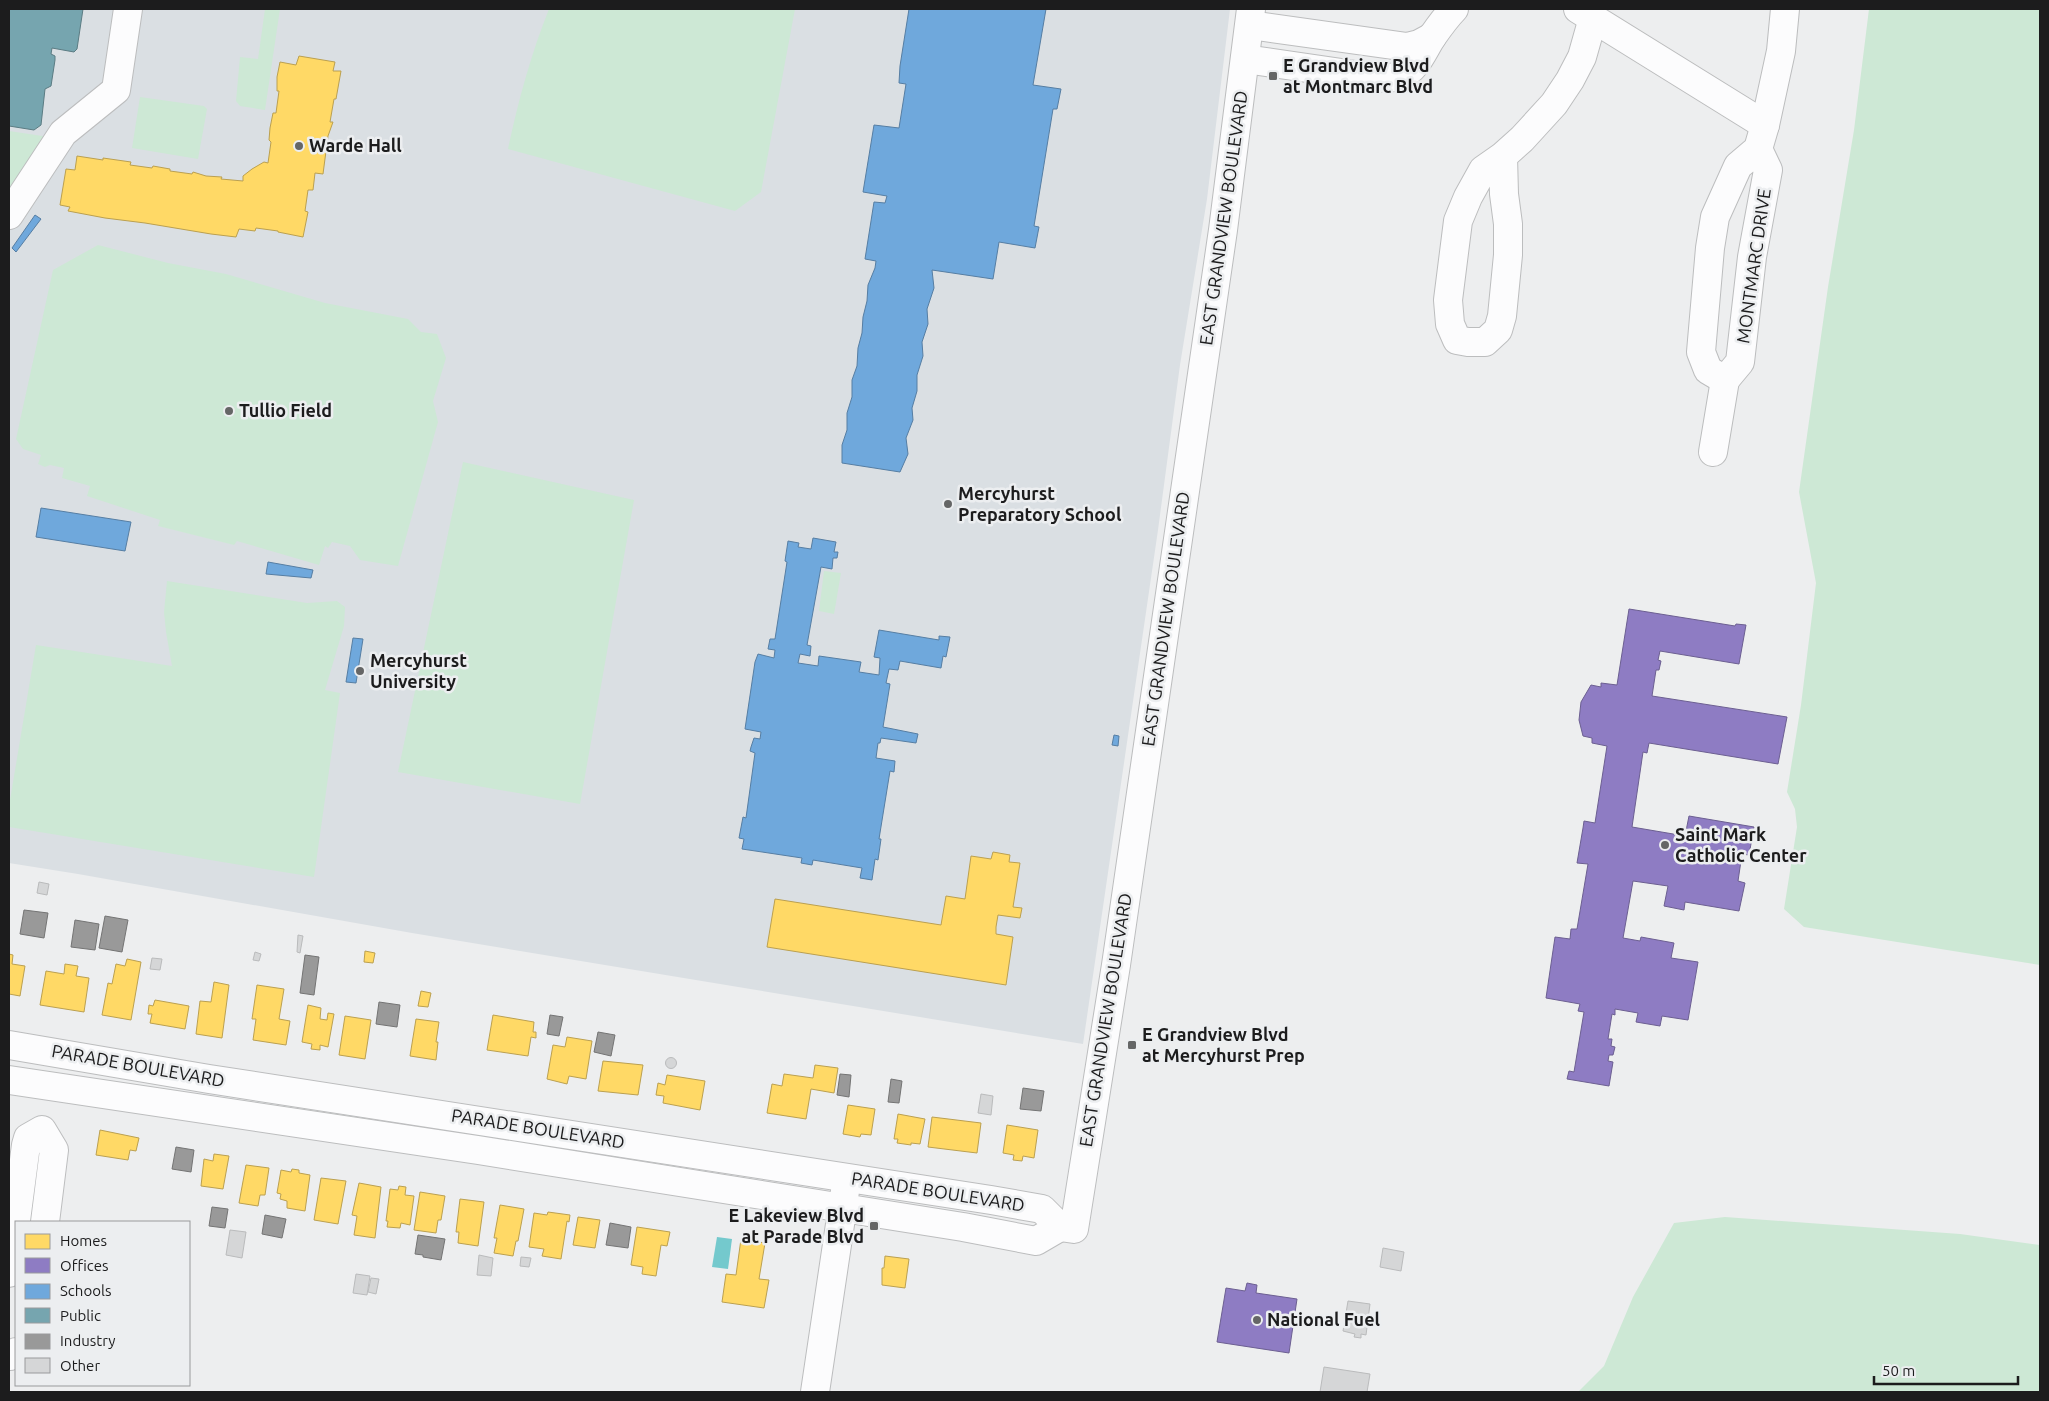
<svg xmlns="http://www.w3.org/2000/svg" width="2049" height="1401" viewBox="0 0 2049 1401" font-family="Ubuntu,sans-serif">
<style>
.built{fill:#dadfe3}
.green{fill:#cde8d5}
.water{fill:#74c9cd}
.homes{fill:#ffd966;stroke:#bba050}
.offices{fill:#8e7cc3;stroke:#6c5f91}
.schools{fill:#6fa8dc;stroke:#567ea3}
.public{fill:#76a5af;stroke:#5b7c83}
.industry{fill:#999;stroke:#747474}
.building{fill:#d5d6d7;stroke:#babbbc}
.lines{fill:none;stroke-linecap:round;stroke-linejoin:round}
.minor-casing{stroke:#bcbdbe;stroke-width:30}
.minor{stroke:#fcfcfd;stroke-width:28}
.poi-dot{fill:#656666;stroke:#eceef0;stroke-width:2}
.labels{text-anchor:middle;stroke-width:5;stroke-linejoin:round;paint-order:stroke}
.poi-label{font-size:18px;font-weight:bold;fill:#1c1c1d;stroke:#eceef0;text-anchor:start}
.street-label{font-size:18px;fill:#1c1c1d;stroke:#eceef0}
</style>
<rect width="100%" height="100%" fill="#edeeef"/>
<path class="built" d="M9,9H1230L1207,199L1180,365L1158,530L1083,1044L412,933L78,874L9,863Z"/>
<g class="green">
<path d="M265,9H280L265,110L240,106L236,101L240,57L258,59Z"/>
<path d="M549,9H795L761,192L735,211L508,149C518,101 531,54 549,9Z"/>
<path d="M1869,9H2040V965L1804,927L1784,909L1797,827L1795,809L1787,792L1801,705L1816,583L1799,492L1828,287L1854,130Z"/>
<path d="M140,97L204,106L207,109L198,159L132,148Z"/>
<path d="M9,131L49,137L9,200Z"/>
<path d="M98,245L168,263L226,274L325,303L408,319L421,332L437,334L446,358L433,401L438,422L398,566L360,560L350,546L332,542L328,548L325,546L319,565L237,541L234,545L158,526L160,520L87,496L90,486L62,478L64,468L50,465L45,467L38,464L41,455L23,449L16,439L53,270Z"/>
<path d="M463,462L634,500L580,804L398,772Z"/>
<path d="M824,571L841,573L834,614L819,611Z"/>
<path d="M167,581L307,603L337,601L345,607L344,626L325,690L340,693L314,877L9,827V806L36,645L172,666L166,632L164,612Z"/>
<path d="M1725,1217L1960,1234L2040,1245V1392H1578L1604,1366L1633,1297L1674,1223Z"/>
</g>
<path class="water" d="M717,1237L732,1239L728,1269L712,1267Z"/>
<g class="homes">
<path d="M299,56L335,62L333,71H341L336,99H334L330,122H333L328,136L323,174L315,173L313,190H308L305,211L308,212L303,237L278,232V231L256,228L255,231L239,229L236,237L211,234L145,223L105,218L68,211L70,207L60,205L66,169L75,170L77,156L103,160V158L131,162L130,165L152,168L153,166L170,169V171L192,174L193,172L206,176L222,177L221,179L243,181V176L252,169L264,162L268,163L271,142L269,140L270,128L273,113H276L279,91H277V77L280,62L296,65Z"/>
<path d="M993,852L1010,855L1009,862L1020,863L1013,907L1022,908L1020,918L998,915L996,927V934L1013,937L1006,985L767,947L775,899L941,925L946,896L965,899L971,856L991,859Z"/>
<path d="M365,951L375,953L373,963L364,962Z"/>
<path d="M9,954L13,955L12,964L25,966L20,996L9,994Z"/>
<path d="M127,959L141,962L131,1020L102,1015L108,983L112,984L116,964L125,966Z"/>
<path d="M65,964L78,966L76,976L89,978L84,1012L40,1005L46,971L64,974Z"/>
<path d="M214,982L229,985L222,1038L196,1034L200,1001L211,1002Z"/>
<path d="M257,985L284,989L279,1019L290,1021L286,1045L253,1040L256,1019H252Z"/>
<path d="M421,991L431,993L428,1007L418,1006Z"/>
<path d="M155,1000L189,1006L185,1029L150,1023L152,1014H148L149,1005L153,1006Z"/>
<path d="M308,1005L321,1008L320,1019L327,1020L328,1013L334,1014L328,1047L320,1045V1050L311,1049L312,1044L302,1042Z"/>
<path d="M493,1015L534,1022L533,1032H536V1038L531,1037L528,1056L487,1050Z"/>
<path d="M345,1016L371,1020L365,1059L339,1055Z"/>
<path d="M416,1019L439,1022L436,1042H438L436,1060L410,1056Z"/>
<path d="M567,1037L592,1041L586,1079L569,1076L567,1084L547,1079L553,1045L565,1047Z"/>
<path d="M603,1061L643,1065L638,1095L598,1091Z"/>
<path d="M815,1065L838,1068L834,1093L811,1089L806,1119L767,1113L772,1084L782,1086L784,1074L813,1078Z"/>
<path d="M667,1075L705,1081L700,1110L663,1103L664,1096L656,1095L658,1083L665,1085Z"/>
<path d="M848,1105L875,1109L871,1135L861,1134L860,1137L843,1134Z"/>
<path d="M898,1114L925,1119L920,1144L911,1143V1145L897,1143L898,1139H894Z"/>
<path d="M932,1117L981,1123L977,1153L928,1147Z"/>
<path d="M1007,1125L1038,1130L1034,1158L1023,1156L1022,1161L1013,1160L1014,1155L1003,1153Z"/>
<path d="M100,1130L139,1138L136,1151L130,1150L128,1160L96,1155Z"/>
<path d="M214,1154L229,1156L223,1189L201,1186L204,1159L213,1161Z"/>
<path d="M246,1165L269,1168L265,1195H260L258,1206L239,1203Z"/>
<path d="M292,1169L299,1170V1173L310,1175L305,1211L287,1208V1201L280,1199L281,1194L277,1193L281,1170L291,1172Z"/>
<path d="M321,1178L346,1181L338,1224L314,1220Z"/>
<path d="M359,1183L381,1187L375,1238L354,1235L357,1216L352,1215Z"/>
<path d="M399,1186L406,1187L405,1195L414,1196L410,1225L401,1223L400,1228L387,1227L388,1221H386L390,1189L398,1190Z"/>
<path d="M420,1192L445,1196L441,1220H438L436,1233L414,1230Z"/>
<path d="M460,1199L484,1202L478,1246L458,1243L459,1232H456Z"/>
<path d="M500,1205L524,1209L518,1241H516L513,1256L494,1253L497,1238H494Z"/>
<path d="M548,1212L570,1215L569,1222L567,1221L561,1259L542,1256L544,1249L529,1247L534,1213L547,1215Z"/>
<path d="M578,1217L600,1220L595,1248L573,1245Z"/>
<path d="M637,1227L670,1232L667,1246L661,1245L656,1276L642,1274L643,1267L631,1265Z"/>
<path d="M741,1239L765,1243L759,1279L769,1280L764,1308L722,1302L726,1274L736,1275Z"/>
<path d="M885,1256L909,1259L905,1288L882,1285V1268H884Z"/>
</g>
<g class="offices">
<path d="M1629,609L1735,626L1736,624L1746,625L1739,664L1660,651L1658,660L1661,661L1659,670H1656L1652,696L1787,717L1778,764L1649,743L1647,753L1643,752L1632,827L1685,836L1689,816L1754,827L1749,855L1742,854L1738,881L1745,883L1739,911L1685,902L1684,910L1664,906L1668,886L1633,881L1623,938L1640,941L1641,937L1674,943L1671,958L1698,962L1688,1020L1662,1016L1660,1026L1636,1022L1638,1013L1615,1009V1015L1612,1014L1608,1039H1612L1611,1046L1615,1047L1613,1055H1609L1608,1061L1613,1062L1609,1086L1567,1079L1569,1071L1574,1072L1584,1012L1578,1011L1580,1004L1546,998L1555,937L1570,939L1571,929H1577L1588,864L1577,863L1583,828L1584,821L1595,823L1607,746L1592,743V738L1583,736L1579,720L1581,702L1591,685L1601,687V683L1617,685Z"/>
<path d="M1247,1283L1257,1285L1256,1293L1297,1299L1289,1353L1217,1342L1226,1288L1245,1291Z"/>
</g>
<g class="schools">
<path d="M909,9H1046L1033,85L1061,89L1057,109H1053L1034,226L1039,227L1035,248L999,242L993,279L932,270L934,288L927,309L928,324L922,342L923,356L917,375V391L912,408L913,420L906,438L908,454L900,472L842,463V445L847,430V413L852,397V380L857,366L858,348L862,333L863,317L867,301L868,285L875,268L876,261L865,259L874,202L885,203L887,196L863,192L874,125L899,128L906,84L899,83L900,66Z"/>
<path d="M35,215L41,219L16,252L12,248Z"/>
<path d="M41,508L131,522L125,551L36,537Z"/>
<path d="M813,538L836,542L834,552H838L837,558H833L832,569L821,567L807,645L811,646L810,656L800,654L798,663L818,666L819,656L861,662L859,672L879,675L880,658L874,657L879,630L939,640V636L950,637L946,657L943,656L941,668L900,661L898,670L889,669L886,683L890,684L883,727L918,734L916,743L881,738L880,743H878L876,758L895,761L894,772L890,771L879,839H881L878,860L875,859L872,880L860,878L862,868L813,860L812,865L801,863L802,858L742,849L744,839L739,838L743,817L746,818L755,753L750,751L751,747L754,738L760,739L761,732L745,729L755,662L758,654L774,658L775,650L768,649L770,639H775L787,562L785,561L788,541L799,543L798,547L811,549Z"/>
<path d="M268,562L313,570L311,578L266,574Z"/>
<path d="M353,638L363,639L356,683L346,682Z"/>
<path d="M1114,735L1119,736L1118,746L1112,745Z"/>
</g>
<path class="public" d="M9,9H83L77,49L74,52L52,48L51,54L55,56V60L51,86L45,89L41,125L34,130L9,126Z"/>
<g class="industry">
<path d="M24,910L48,913L44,938L20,934Z"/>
<path d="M105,916L128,920L122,952L99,948Z"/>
<path d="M75,920L99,924L95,950L71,947Z"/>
<path d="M305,955L319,957L314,995L300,993Z"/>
<path d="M379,1002L400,1005L397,1027L376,1024Z"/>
<path d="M550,1015L563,1017L559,1036L547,1034Z"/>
<path d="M598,1032L615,1035L611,1056L594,1052Z"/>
<path d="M840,1074L851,1075L849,1097L837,1095Z"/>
<path d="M891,1079L902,1081L899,1103L888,1102Z"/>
<path d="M1023,1088L1044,1091L1041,1111L1020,1109Z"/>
<path d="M176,1147L194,1150L191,1172L172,1169Z"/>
<path d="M212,1207L228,1209L225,1228L209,1226Z"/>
<path d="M265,1215L286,1219L282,1238L262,1234Z"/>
<path d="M610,1223L631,1227L628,1248L606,1245Z"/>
<path d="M418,1235L445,1239L441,1260L423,1257V1255L415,1254Z"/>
</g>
<g class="building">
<path d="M39,882L49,884L47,895L37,893Z"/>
<path d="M298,935L303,936L300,953L297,952Z"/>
<path d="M255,952L261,954L259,961L253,960Z"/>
<path d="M152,958L162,959L160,970L150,969Z"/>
<circle cx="671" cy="1063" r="5.5"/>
<path d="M981,1094L993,1096L991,1115L978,1113Z"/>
<path d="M230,1230L246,1232L242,1258L226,1255Z"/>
<path d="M1383,1248L1404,1252L1401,1271L1380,1267Z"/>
<path d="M479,1255L493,1258L491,1276L477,1275Z"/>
<path d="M521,1257L531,1258L529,1267L520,1266Z"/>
<path d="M356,1274L370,1276L367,1295L353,1293Z"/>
<path d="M371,1278L379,1279L376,1294L368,1292Z"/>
<path d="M1348,1301L1370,1304L1366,1335L1361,1334V1338L1354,1337L1355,1334L1343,1331Z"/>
<path d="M1324,1367L1370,1374L1367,1392H1320Z"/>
</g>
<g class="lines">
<g class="minor-casing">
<g id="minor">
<path d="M1578,9L1765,125"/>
<path d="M1250,25L1407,47L1419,44L1432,37"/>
<path d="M1245,59L1369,77C1379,78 1390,79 1400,76C1417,69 1423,51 1432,37C1439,27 1446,17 1454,9"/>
<path d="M1758,149L1768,170L1752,257L1740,362L1725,380L1708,370L1701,352L1710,248L1715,217L1738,166L1758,149L1765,125L1781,51L1785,9"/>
<path d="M1503,156L1504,194L1508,224V255L1502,316L1498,330L1485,342H1468L1457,340L1450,324L1448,300L1458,221L1468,197L1483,170L1503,156L1522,139L1554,104L1570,80L1582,57L1593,18"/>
<path d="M9,215L63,133L116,90L128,9"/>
<path d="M1713,452L1725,380"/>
<path d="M9,1045L209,1079L991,1200L1042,1209L1060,1227L1074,1229L1116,965L1223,230L1251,9"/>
<path d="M9,1080L478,1150L963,1227L1036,1241L1060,1227"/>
<path d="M9,1273L26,1145L28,1138L42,1130L54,1150L45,1222"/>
<path d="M9,1354L10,1356L16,1352"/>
<path d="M815,1392L845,1191"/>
</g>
</g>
<use href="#minor" class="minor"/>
</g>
<g class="poi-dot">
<rect x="1268" y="71" width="10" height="10" rx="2.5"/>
<circle cx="299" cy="146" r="5"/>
<circle cx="229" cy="411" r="5"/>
<circle cx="948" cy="504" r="5"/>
<circle cx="360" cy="671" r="5"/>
<circle cx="1665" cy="845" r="5"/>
<rect x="1127" y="1040" width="10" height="10" rx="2.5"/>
<rect x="869" y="1221" width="10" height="10" rx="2.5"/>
<circle cx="1257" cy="1320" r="5"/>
</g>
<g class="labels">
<g class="poi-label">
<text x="1283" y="72">E Grandview Blvd<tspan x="1283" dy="21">at Montmarc Blvd</tspan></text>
<text x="309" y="152">Warde Hall</text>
<text x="239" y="417">Tullio Field</text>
<text x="958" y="500">Mercyhurst<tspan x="958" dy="21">Preparatory School</tspan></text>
<text x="370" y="667">Mercyhurst<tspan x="370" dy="21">University</tspan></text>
<text x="1675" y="841">Saint Mark<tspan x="1675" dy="21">Catholic Center</tspan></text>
<text x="1142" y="1041">E Grandview Blvd<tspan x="1142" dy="21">at Mercyhurst Prep</tspan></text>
<text x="864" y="1222" text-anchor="end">E Lakeview Blvd<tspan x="864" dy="21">at Parade Blvd</tspan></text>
<text x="1267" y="1326">National Fuel</text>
</g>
<g class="street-label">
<text transform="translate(1224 218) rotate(-82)" y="6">EAST GRANDVIEW BOULEVARD</text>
<text transform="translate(1754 266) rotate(-82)" y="6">MONTMARC DRIVE</text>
<text transform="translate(1166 619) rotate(-82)" y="6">EAST GRANDVIEW BOULEVARD</text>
<text transform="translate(1106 1020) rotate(-81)" y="6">EAST GRANDVIEW BOULEVARD</text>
<text transform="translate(138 1066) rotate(10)" y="6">PARADE BOULEVARD</text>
<text transform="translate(538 1129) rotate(9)" y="6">PARADE BOULEVARD</text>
<text transform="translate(938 1192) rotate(9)" y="6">PARADE BOULEVARD</text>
</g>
</g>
<rect width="2049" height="1401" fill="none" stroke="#1c1c1d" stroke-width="20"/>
<rect x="15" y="1221" width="175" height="165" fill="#eceef0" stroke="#999a9c"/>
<rect x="25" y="1234" width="25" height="15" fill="#ffd966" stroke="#999a9c"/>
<text x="60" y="1246" font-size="15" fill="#1c1c1d">Homes</text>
<rect x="25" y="1258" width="25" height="15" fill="#8e7cc3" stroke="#999a9c"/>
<text x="60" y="1271" font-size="15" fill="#1c1c1d">Offices</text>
<rect x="25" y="1284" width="25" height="15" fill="#6fa8dc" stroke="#999a9c"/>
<text x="60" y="1296" font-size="15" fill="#1c1c1d">Schools</text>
<rect x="25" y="1308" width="25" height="15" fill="#76a5af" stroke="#999a9c"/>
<text x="60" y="1321" font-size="15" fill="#1c1c1d">Public</text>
<rect x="25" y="1334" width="25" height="15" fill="#999999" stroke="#999a9c"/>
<text x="60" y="1346" font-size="15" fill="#1c1c1d">Industry</text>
<rect x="25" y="1358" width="25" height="15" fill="#d5d6d7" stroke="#999a9c"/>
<text x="60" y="1371" font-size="15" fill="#1c1c1d">Other</text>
<path d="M1874 1376v8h144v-8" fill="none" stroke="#1c1c1d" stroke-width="2.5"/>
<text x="1882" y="1376" font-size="15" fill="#1c1c1d" stroke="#eceef0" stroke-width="4" paint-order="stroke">50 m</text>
</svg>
